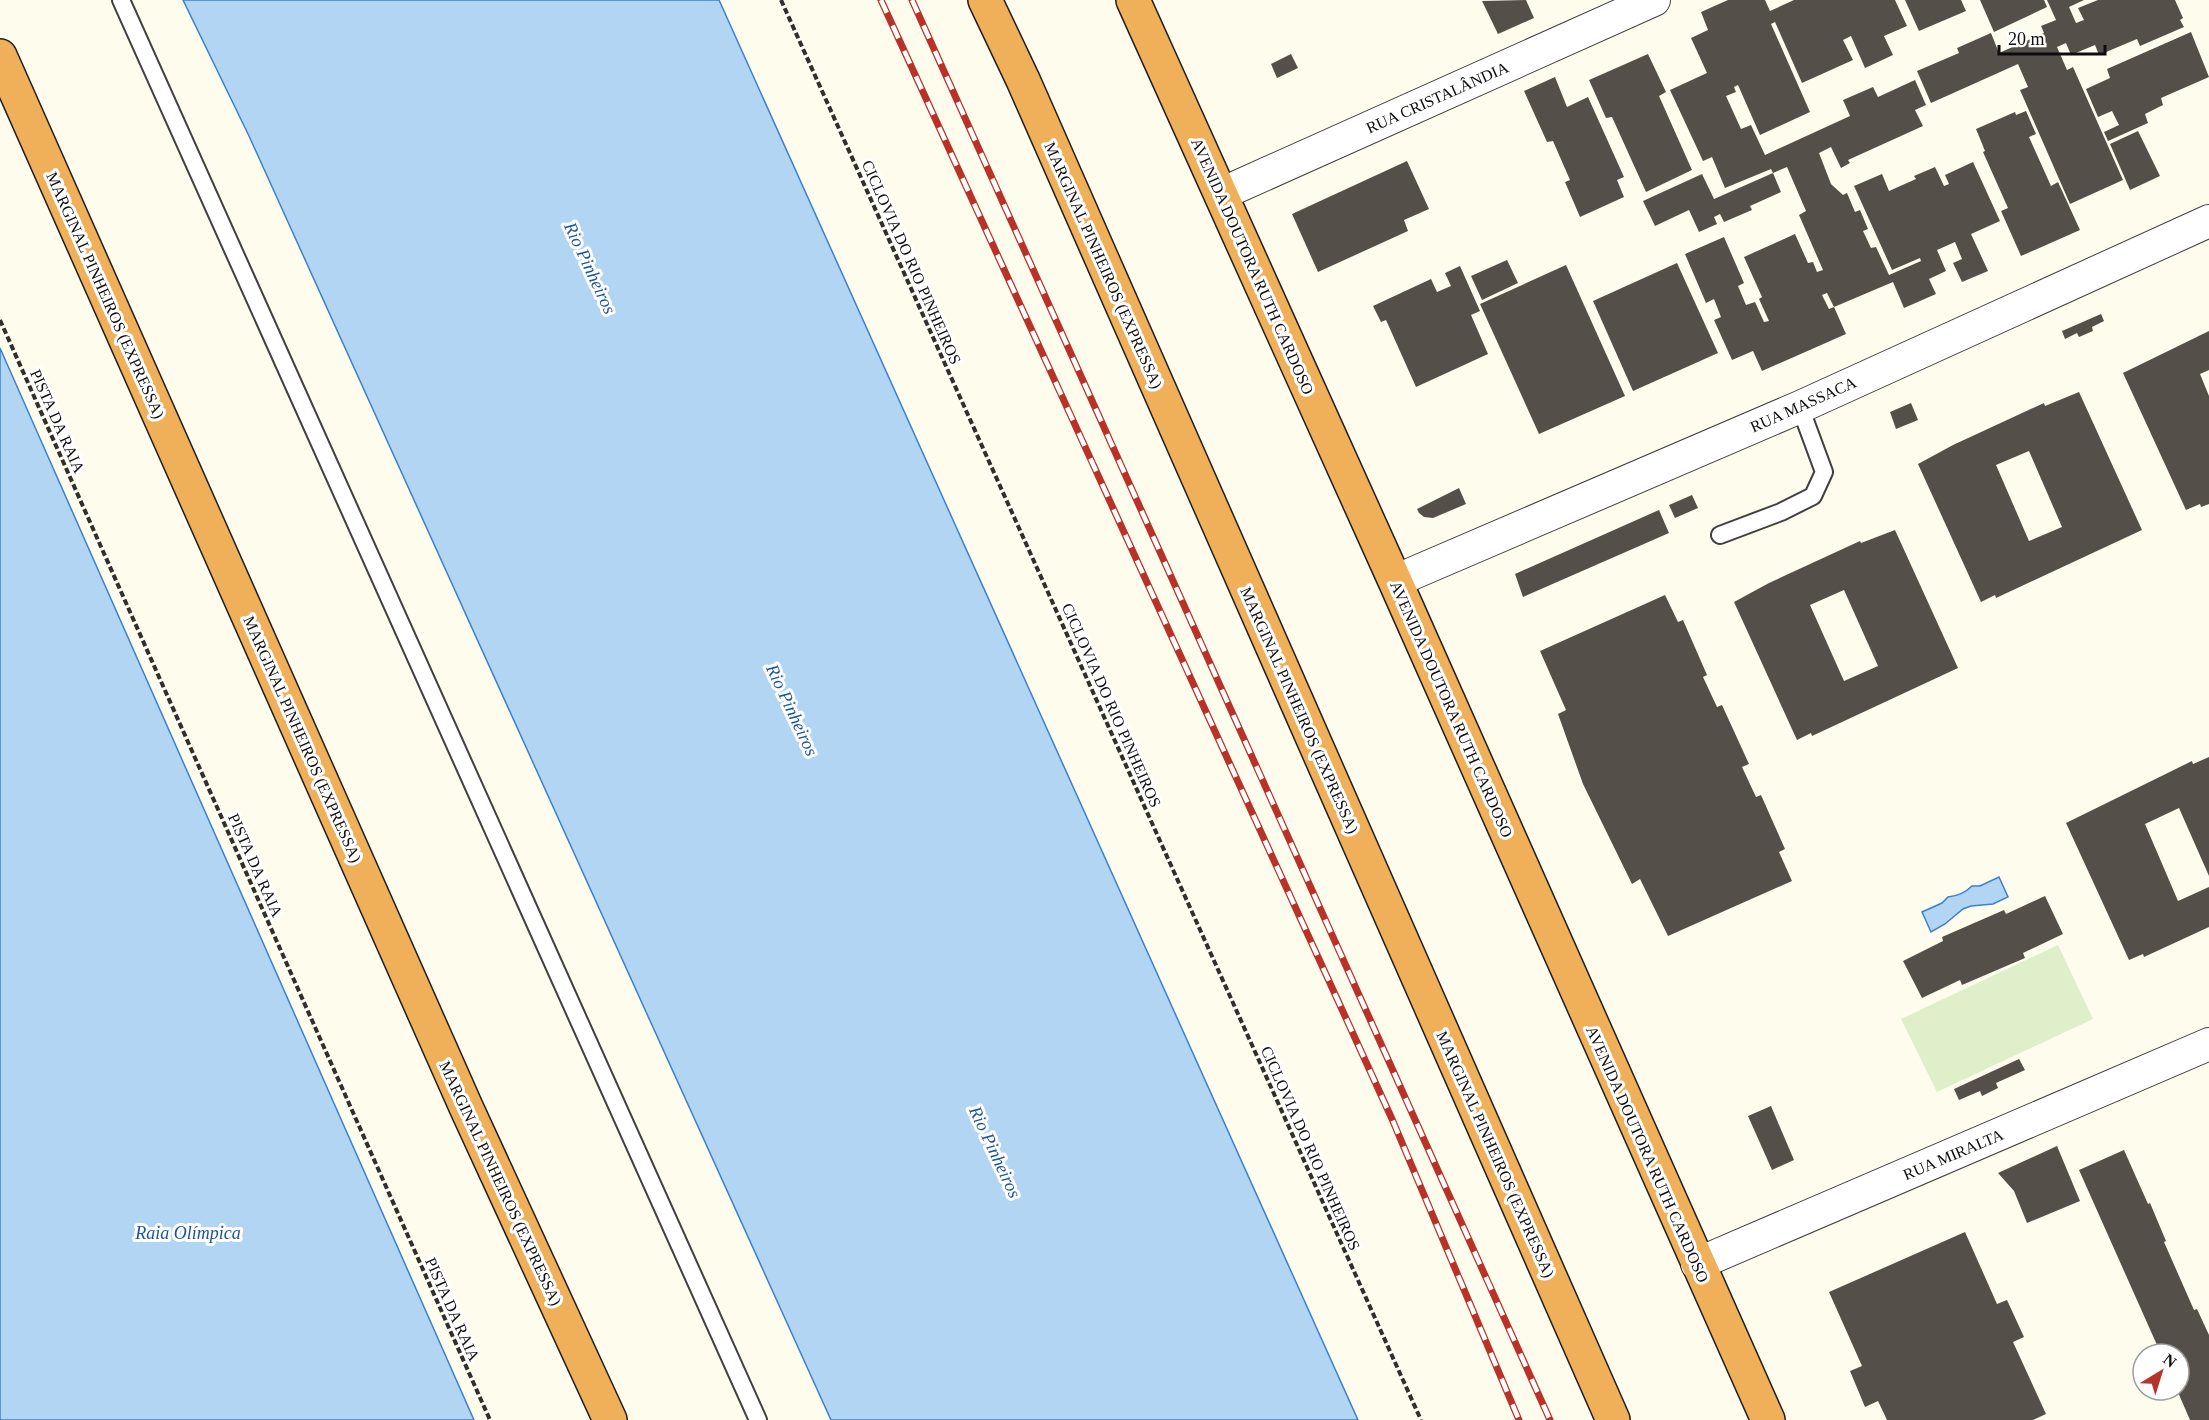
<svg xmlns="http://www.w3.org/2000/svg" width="2209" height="1420" viewBox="0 0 2209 1420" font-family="Georgia,serif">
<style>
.pitch{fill:#deefc9}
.water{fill:#b3d5f4;stroke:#3c81c9;stroke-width:1.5}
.building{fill:#554f49;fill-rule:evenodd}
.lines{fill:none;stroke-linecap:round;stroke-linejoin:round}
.lane-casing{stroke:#404040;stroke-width:20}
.street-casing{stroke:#404040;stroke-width:34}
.highway-casing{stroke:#1e1e1e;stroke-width:36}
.path{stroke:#2f2f2f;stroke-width:4;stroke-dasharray:6 3;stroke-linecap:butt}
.lane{stroke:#fff;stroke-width:16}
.street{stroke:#fff;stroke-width:32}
.highway{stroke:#f0af59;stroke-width:33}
.rail-casing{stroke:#b93229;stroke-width:7}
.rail{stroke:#fff;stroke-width:4.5;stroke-dasharray:14;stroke-linecap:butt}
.labels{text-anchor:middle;stroke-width:6;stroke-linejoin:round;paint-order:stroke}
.street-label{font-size:16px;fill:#0d0d0d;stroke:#fff}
.water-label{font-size:18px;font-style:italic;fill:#1a549b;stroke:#fff}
</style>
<rect width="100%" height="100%" fill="#fefded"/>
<path class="pitch" d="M2058,945L2093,1019L1937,1092L1901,1019Z"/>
<g class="water">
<path d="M183,0H719L1358,1420H831L249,136Z"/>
<path d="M0,348L474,1420H0Z"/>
<path d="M1999,877L2008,897L1993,904L1971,906L1963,909L1945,924L1931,932L1922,912L1942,903L1948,897C1958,896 1965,893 1972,886H1980Z"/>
</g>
<g class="building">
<path d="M1526,0L1534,18L1498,34L1482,1Z"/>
<path d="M1728,0H1765L1770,11L1794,0H1895L1907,26L1884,36L1893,55L1865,68L1851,36L1843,40L1853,60L1802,83L1775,22L1771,24L1810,112L1760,135L1738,85L1734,87L1736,92L1726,96L1741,129L1751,125L1765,155L1850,116L1843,100L1873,87L1878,97L1915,80L1926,105L1915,110L1923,126L1848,160L1850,163L1841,168L1831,147L1819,153L1831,184L1843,195L1847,193L1855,212L1860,210L1868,229L1863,231L1871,248L1876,247L1889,275L1921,261L1920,258L1892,270L1854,186L1882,174L1889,191L1916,179L1914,176L1935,167L1944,186L1949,184L1945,175L1973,162L2000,221L1971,234L1988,271L1962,282L1953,263L1962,259L1955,242L1937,250L1946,271L1929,279L1936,294L1904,308L1893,282L1834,307L1827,293L1822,295L1829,309L1834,307L1846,334L1762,371L1753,351L1732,360L1714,320L1721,317L1714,299L1706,303L1685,254L1724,237L1744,283L1738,286L1746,305L1755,302L1764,322L1769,321L1759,299L1762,297L1744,257L1795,234L1808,263L1813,262L1817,272L1823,270L1799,215L1806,211L1787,167L1773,173L1771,169L1725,188L1712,157L1703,161L1670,90L1707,73L1691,38L1708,30L1701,12Z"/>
<path d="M1905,0H1961L1966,11L1919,31Z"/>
<path d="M1980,0H2044L2047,7L1994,32Z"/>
<path d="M2047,0H2084L2069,7L2076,23L2084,20L2078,8L2098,0H2175L2183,18L2180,20L2184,27L2140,46L2137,39L2099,55L2095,45L2071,55L2066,43L2057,47L2067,70L2073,67L2123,180L2070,204L2020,90L2028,87L2018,64L1931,103L1917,71L1959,53L1957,48L1991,33L1999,53L2044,33L2041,26L2056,20Z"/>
<path d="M2191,32L2209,77L2161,98L2163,105L2145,114L2148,123L2108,141L2104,132L2119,125L2112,111L2098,117L2086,89L2110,78L2107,69Z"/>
<path d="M1291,54L1298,68L1277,78L1271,64Z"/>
<path d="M1648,54L1666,92L1659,96L1692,170L1646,192L1612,117L1606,118L1589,80Z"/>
<path d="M1555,77L1567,107L1588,97L1624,177L1617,180L1624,197L1580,217L1565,182L1570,180L1553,141L1547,142L1524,91Z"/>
<path d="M2026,111L2036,134L2029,137L2051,186L2058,182L2080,230L2021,256L2001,211L2008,208L1983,152L1985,151L1976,129L2015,112L2016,115Z"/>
<path d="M2138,131L2160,176L2130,190L2110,144Z"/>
<path d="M1407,161L1429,209L1404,220L1408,231L1318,272L1292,214Z"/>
<path d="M1773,173L1781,192L1750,206L1752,210L1724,222L1720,214L1714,217L1717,224L1699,232L1689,210L1655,226L1643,201L1702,174L1714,199Z"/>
<path d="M1507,260L1518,283L1482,300L1471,276Z"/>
<path d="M1677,263L1718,353L1633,391L1593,301Z"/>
<path d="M1566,265L1625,396L1539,434L1480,304Z"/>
<path d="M1460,266L1480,311L1471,315L1488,354L1416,387L1386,320L1381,322L1373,306L1431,279L1437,292L1451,286L1445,273Z"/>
<path d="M2101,314L2104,321L2092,327L2093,331L2079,337L2077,333L2065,339L2062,331Z"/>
<path d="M2209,331V370L2200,374L2209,396V504L2201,507L2200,504L2186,510L2123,373Z"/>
<path d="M2079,392L2142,530L1996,598L1995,595L1981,602L1918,464L1953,445L2044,403L2045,406ZM2029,451L2062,527L2029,541L1996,465Z"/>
<path d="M1911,403L1918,420L1896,429L1890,412Z"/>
<path d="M1459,488L1466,504L1433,518L1424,517L1419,513L1417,509Z"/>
<path d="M1692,495L1698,508L1675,518L1669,505Z"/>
<path d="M1659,510L1669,533L1523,597L1515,574Z"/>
<path d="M1895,530L1958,668L1812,736L1811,733L1797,740L1734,602L1769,583L1860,541L1861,543ZM1844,590L1878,666L1844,681L1810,605Z"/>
<path d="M1665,595L1678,622L1683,620L1707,675L1703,677L1717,707L1722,705L1749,764L1742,767L1756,797L1761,795L1785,849L1779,852L1792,881L1668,936L1640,879L1632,884L1583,784L1558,714L1566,710L1540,651Z"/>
<path d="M2209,757V876L2179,808L2145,824L2178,901L2209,887V927L2144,957L2143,954L2129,960L2066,823L2192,761L2193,764Z"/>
<path d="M2045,896L2063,934L2023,953L2025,958L1962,985L1960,980L1922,998L1903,961L1943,941L1942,937L2004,910L2006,914Z"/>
<path d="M2019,1059L2025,1070L1996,1083L1998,1088L1982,1096L1980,1091L1959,1100L1954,1089Z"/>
<path d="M1771,1106L1794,1160L1772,1170L1748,1116Z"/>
<path d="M2057,1146L2080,1201L2027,1223L2014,1191L1998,1173Z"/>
<path d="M2124,1150L2148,1204L2150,1203L2166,1241L2164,1242L2194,1310L2197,1309L2209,1335V1420H2190L2177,1390H2179V1354H2161L2079,1170Z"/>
<path d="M1965,1232L1997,1304L2007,1300L2024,1337L2013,1342L2046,1414L2033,1420H1887L1878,1401L1865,1407L1850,1371L1862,1366L1829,1292Z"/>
</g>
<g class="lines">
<g class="lane-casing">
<g id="lane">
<path d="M121,0L758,1420"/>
<path d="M1720,535L1781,512L1813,496L1824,472L1800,407"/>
</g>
</g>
<g class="street-casing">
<g id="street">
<path d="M1221,194L1654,0"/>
<path d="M1395,581L1800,407L2209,221"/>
<path d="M1697,1264L2209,1044"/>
</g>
</g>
<g class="highway-casing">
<g id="highway">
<path d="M985,0L1023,80L1613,1420"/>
<path d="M1133,0L1395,581L1768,1420"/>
<path d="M0,56L466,1107L610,1420"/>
</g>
</g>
<g class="path">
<path d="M781,0L1421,1420"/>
<path d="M0,320L490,1420"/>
</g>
<use href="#lane" class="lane"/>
<use href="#street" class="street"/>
<use href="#highway" class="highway"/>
<g class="rail-casing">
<g id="rail">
<path d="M881,0L1392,1119L1519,1420"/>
<path d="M912,0L1550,1420"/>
</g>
</g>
<use href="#rail" class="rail"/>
</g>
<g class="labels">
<g class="street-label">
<text transform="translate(1437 97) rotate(-24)" y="6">RUA CRISTALÂNDIA</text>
<text transform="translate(912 262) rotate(66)" y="6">CICLOVIA DO RIO PINHEIROS</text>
<text transform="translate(1104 265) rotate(66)" y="6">MARGINAL PINHEIROS (EXPRESSA)</text>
<text transform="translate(1253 266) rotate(66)" y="6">AVENIDA DOUTORA RUTH CARDOSO</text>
<text transform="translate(106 295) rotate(66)" y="6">MARGINAL PINHEIROS (EXPRESSA)</text>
<text transform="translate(1803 404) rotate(-24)" y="6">RUA MASSACA</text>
<text transform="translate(58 421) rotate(66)" y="6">PISTA DA RAIA</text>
<text transform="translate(1112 705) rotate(66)" y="6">CICLOVIA DO RIO PINHEIROS</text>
<text transform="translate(1452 709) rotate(66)" y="6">AVENIDA DOUTORA RUTH CARDOSO</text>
<text transform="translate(1300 710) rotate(66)" y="6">MARGINAL PINHEIROS (EXPRESSA)</text>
<text transform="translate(303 739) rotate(66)" y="6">MARGINAL PINHEIROS (EXPRESSA)</text>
<text transform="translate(256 865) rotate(66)" y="6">PISTA DA RAIA</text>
<text transform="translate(1311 1148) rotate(66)" y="6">CICLOVIA DO RIO PINHEIROS</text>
<text transform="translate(1496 1154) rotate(66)" y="6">MARGINAL PINHEIROS (EXPRESSA)</text>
<text transform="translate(1648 1154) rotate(66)" y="6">AVENIDA DOUTORA RUTH CARDOSO</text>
<text transform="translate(1953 1154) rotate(-23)" y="6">RUA MIRALTA</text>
<text transform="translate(501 1183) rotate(65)" y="6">MARGINAL PINHEIROS (EXPRESSA)</text>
<text transform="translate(453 1309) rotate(66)" y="6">PISTA DA RAIA</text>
</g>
<g class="water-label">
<text transform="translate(590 268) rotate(65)" y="6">Rio Pinheiros</text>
<text transform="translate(792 710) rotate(65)" y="6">Rio Pinheiros</text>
<text transform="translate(995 1152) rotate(65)" y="6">Rio Pinheiros</text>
<text x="188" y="1239">Raia Olímpica</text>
</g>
</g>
<g transform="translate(2161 1372) rotate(38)"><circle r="28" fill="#ffffff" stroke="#9e9e9e" stroke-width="1.5"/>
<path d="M0-4.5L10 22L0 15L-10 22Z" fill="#b93229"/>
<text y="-9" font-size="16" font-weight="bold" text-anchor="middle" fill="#0d0d0d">N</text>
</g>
<path d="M1999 45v9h106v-9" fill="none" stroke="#0d0d0d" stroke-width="3"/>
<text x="2008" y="45" font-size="18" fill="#0d0d0d" stroke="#ffffff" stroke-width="4.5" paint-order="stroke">20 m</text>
</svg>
